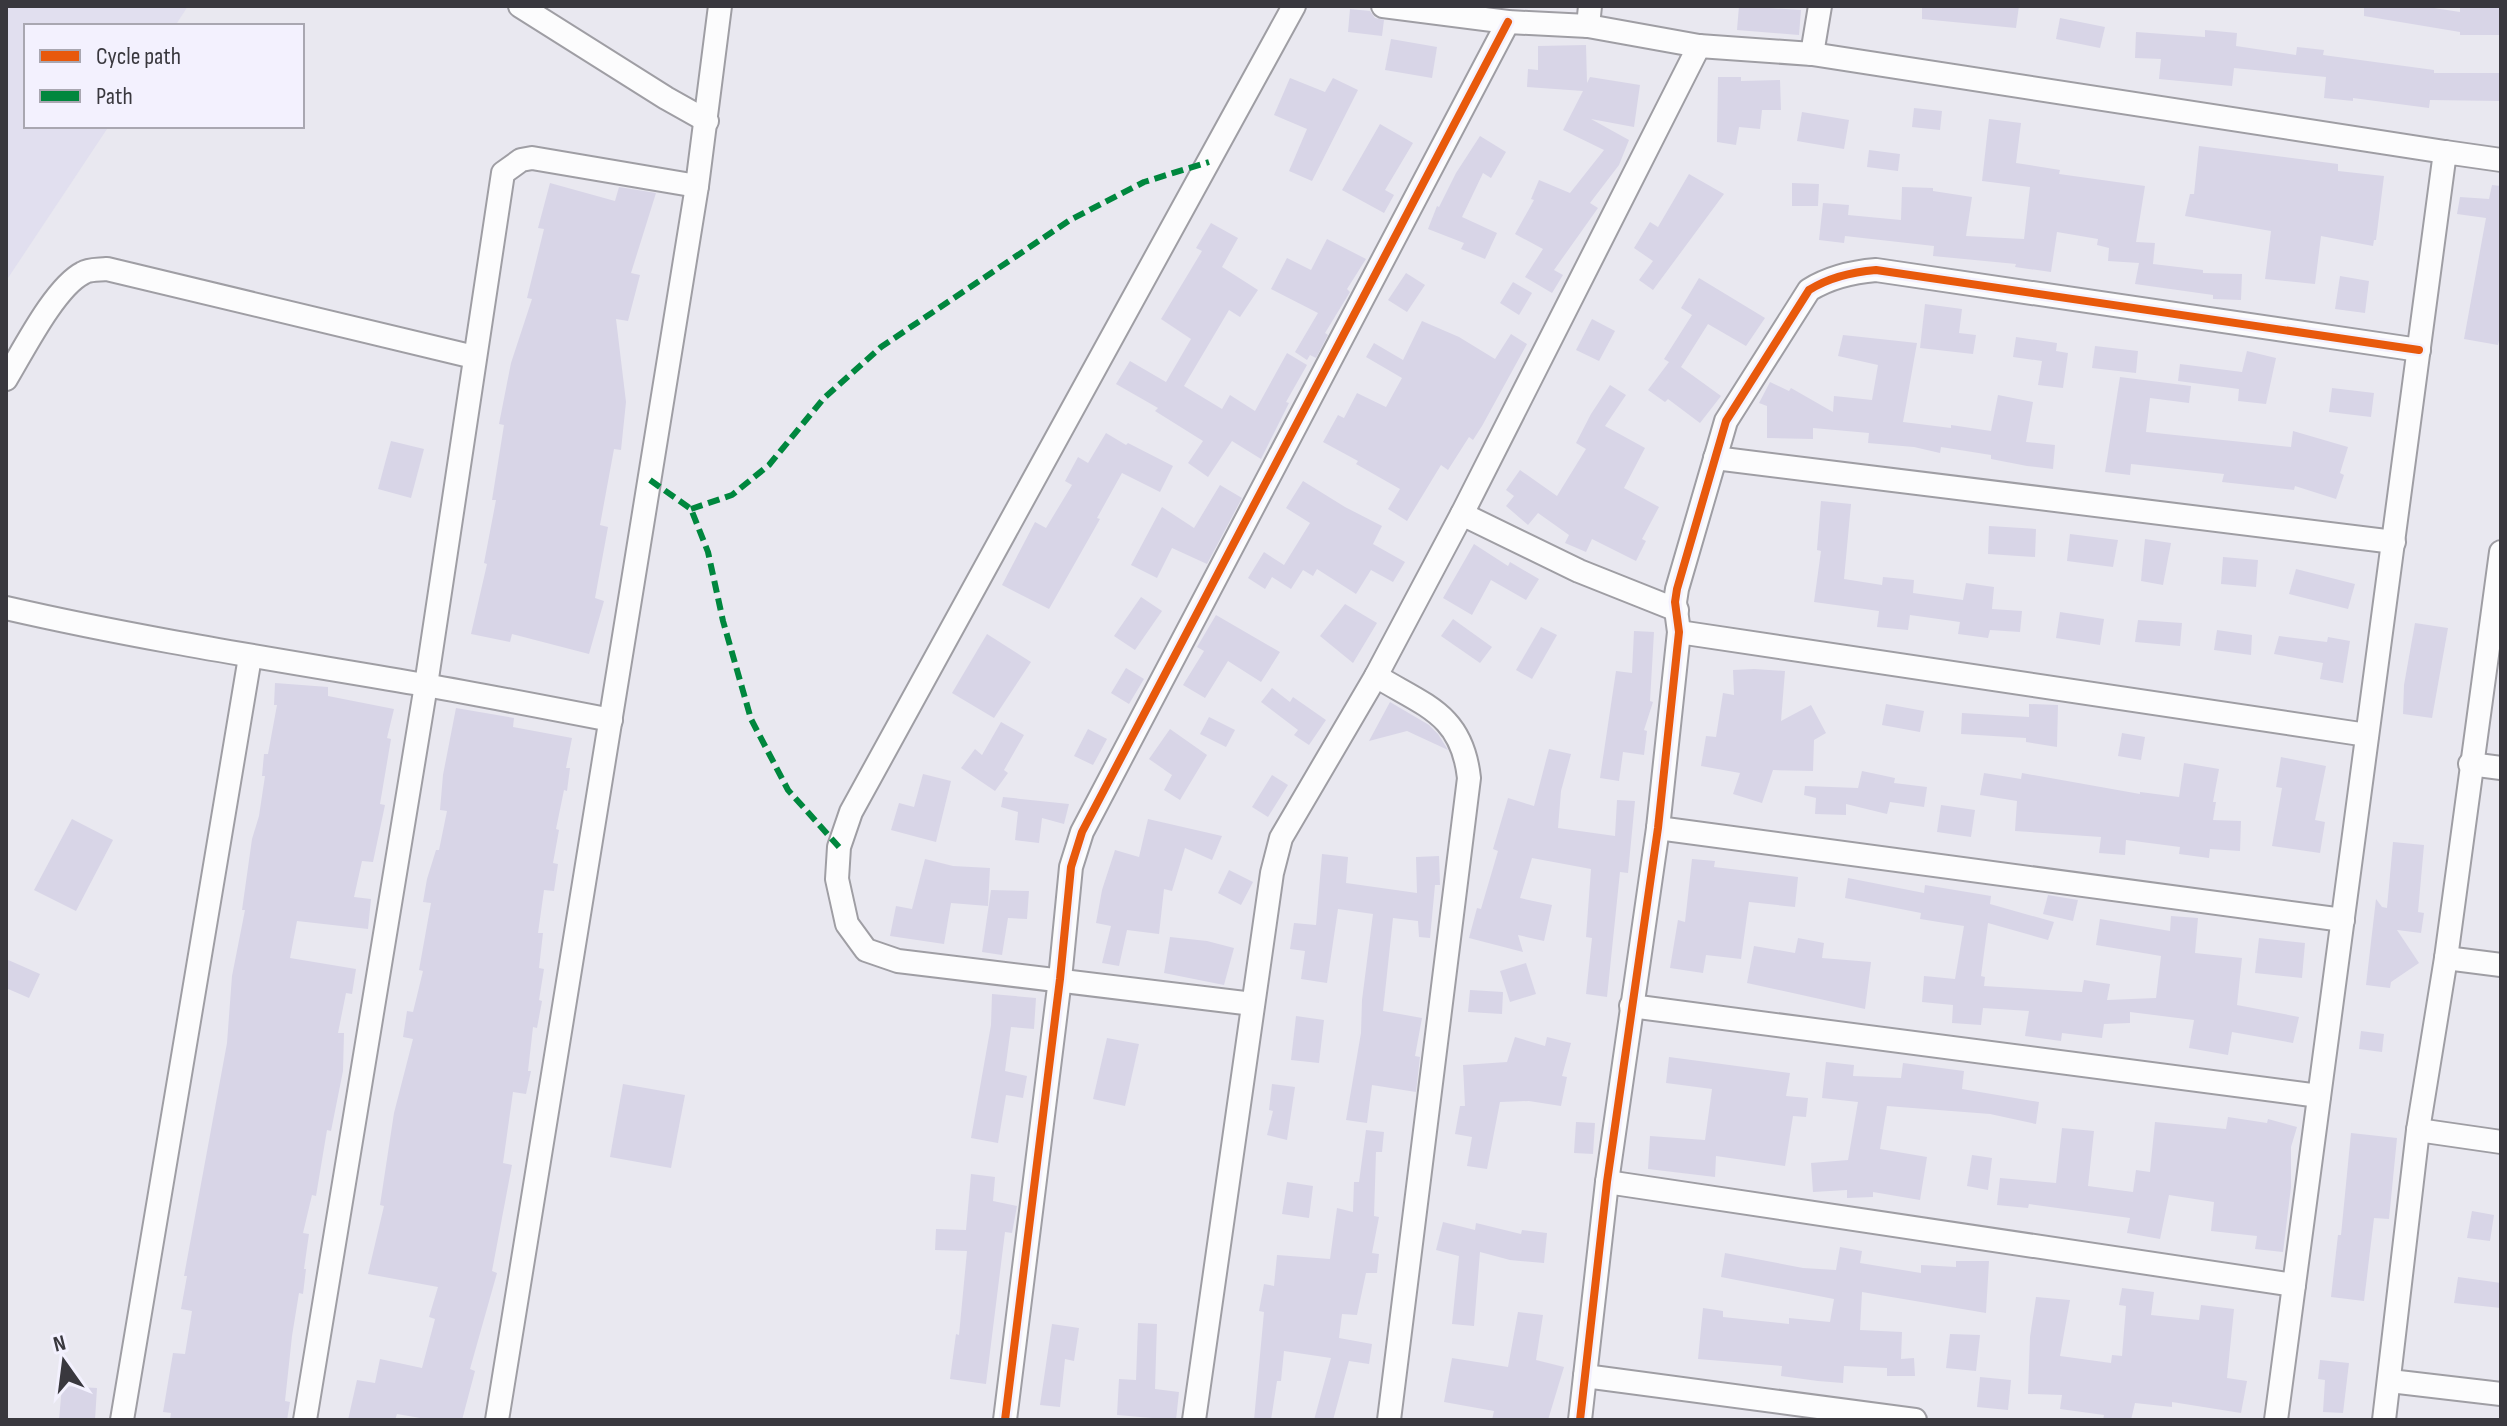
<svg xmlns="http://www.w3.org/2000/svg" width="2507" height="1426" viewBox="0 0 2507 1426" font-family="'Sofia Sans Condensed',sans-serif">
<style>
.built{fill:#e1dfef}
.building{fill:#d8d5e7}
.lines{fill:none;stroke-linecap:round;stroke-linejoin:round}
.street-casing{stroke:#9f9ea4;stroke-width:26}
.street{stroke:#fcfcfd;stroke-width:22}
.quiet{stroke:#00873e;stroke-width:6;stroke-dasharray:12 6;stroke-linecap:butt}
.cycleway-casing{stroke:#f3f1fe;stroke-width:13}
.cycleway{stroke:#e8590c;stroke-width:8}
</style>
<rect width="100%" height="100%" fill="#e9e8f0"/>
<path class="built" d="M6,6H188L175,26H26V126H109L6,281Z"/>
<g class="building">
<path d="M1739,6L1801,10L1799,35L1737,30Z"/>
<path d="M1922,6H2019L2016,28L1922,19Z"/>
<path d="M2364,6H2421L2460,12V6H2501V35H2460V32L2364,16Z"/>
<path d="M1350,9L1370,11L1375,18L1384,20L1382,36L1348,32Z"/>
<path d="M2060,18L2105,27L2100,48L2056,39Z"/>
<path d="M2205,30L2237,33L2236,46L2296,55L2297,47L2324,50L2323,55L2434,70V73H2500L2499,101L2430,100L2429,108L2353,98V101L2324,98L2326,77L2234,68L2232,86L2159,79L2161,59L2135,58L2136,32L2205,37Z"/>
<path d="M1391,39L1437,47L1432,78L1385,70Z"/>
<path d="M1586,45L1587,83L1590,77L1640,85L1634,127L1591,119L1629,140L1619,165L1590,203L1598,208L1554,270L1563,275L1552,293L1525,277L1543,249L1515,234L1534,200L1531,199L1539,180L1570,193L1604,150L1563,130L1583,91L1527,87L1528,69L1538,70V46Z"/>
<path d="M1718,77H1741V81L1780,80L1781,110H1762L1760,129L1739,127L1736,145L1717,142Z"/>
<path d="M1290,78L1325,92L1333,78L1358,90L1312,181L1289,171L1307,129L1274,115Z"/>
<path d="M1914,108L1942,111L1940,130L1912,127Z"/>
<path d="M1802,112L1849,120L1844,149L1797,141Z"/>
<path d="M1989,119L2021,123L2016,163L2060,170L2059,174L2145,186L2136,242L2155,243L2153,264L2203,270V273L2242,274L2241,300L2213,299V295L2135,284L2139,263L2108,261L2109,248L2097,245L2098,239L2057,232L2051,272L2015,267L2016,264L1933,256L1934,246L1845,236L1844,243L1819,240L1823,203L1849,205L1848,215L1901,220L1902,187L1933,188V191L1972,197L1966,236L2024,239L2030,187L1982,181Z"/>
<path d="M1380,124L1413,143L1385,190L1394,195L1384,213L1342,190Z"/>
<path d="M1480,136L1506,152L1491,178L1483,173L1462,217L1497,233L1485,259L1461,249L1464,243L1428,229L1437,206L1439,207L1456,173Z"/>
<path d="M2199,146L2338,164V171L2384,176L2376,240H2374L2373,246L2321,236L2315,284L2265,279L2271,231L2185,216L2190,194H2194Z"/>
<path d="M1869,150L1900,154L1898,171L1867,167Z"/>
<path d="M1689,174L1724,194L1653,290L1639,280L1653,261L1634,248L1650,222L1658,227Z"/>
<path d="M550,183L615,201L619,187L656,193L631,273L640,275L628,321L616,319L626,402L621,450L614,449L600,525L608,527L595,598L604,601L589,654L512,634L510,642L471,634L487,564L484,563L496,500H492L504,425L499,424L511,363L532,299L527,298L544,229L538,228Z"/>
<path d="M1792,183L1819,184L1818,206H1792Z"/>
<path d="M2492,185L2501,186V331L2498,345L2464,339L2486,218L2457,214L2460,197L2489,199Z"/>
<path d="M1211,223L1238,238L1222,267L1258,290L1240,317L1229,310L1184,386L1222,409L1230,395L1255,411L1287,353L1307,365L1286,402L1289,403L1261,459L1232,441L1208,477L1188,463L1203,441L1155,411L1158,408L1116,384L1130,361L1166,382L1191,339L1161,319L1202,251L1196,248Z"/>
<path d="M1327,239L1366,259L1347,289L1350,292L1325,333L1328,335L1316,358L1310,355L1307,360L1295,352L1318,313L1271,289L1287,258L1311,270Z"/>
<path d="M1406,273L1425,285L1407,312L1388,300Z"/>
<path d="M2340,276L2369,281L2365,313L2335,309Z"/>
<path d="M1699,278L1765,318L1746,346L1708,324L1681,367L1721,396L1700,423L1668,399L1665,402L1648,390L1669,362L1664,359L1692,315L1681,308Z"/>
<path d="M1513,282L1532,293L1519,315L1500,303Z"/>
<path d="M1925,304L1962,309L1959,333L1976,335L1973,354L1920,348Z"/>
<path d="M1592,319L1615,331L1599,361L1576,350Z"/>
<path d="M1422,321L1459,337L1495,359L1511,334L1527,344L1482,426L1473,440L1469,437L1448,470L1441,465L1407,521L1388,509L1400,489L1356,464L1358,461L1323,442L1338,415L1344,418L1357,393L1386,407L1402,378L1366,357L1374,343L1403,360Z"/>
<path d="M1843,335L1917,343L1903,422L1951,428V425L1991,431L1998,395L2033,402L2026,442L2055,445L2053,469L2027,466L1991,459V455L1941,447L1940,453L1914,447L1868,443L1869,433L1813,428V439L1767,438V406L1759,403L1770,382L1789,391L1791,388L1833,412L1834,396L1872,400L1878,365L1838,356Z"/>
<path d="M2016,337L2057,343L2056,351L2068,353L2063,388L2038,385L2042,361L2013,357Z"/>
<path d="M2095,346L2138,351L2136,373L2092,368Z"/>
<path d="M2247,351L2276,358L2266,404L2238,401L2239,389L2178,381L2180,364L2242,372Z"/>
<path d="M2120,377L2191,386L2189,403L2150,398L2146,432L2291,447L2293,431L2348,447L2340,473L2344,475L2336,499L2295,486L2294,490L2222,482L2224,474L2131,464L2130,475L2105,472Z"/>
<path d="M1610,385L1626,395L1605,426L1645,448L1624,488L1659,507L1642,539L1646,541L1636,561L1592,539L1586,552L1565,543L1569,535L1538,513L1528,525L1506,506L1514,496L1506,490L1520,470L1557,496L1586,449L1576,443L1591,414Z"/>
<path d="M2332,388L2374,393L2371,417L2329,412Z"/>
<path d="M1106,433L1126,445L1128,443L1173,466L1160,492L1122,473L1097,518L1100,519L1049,609L1002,585L1035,522L1046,528L1072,485L1065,481L1078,457L1088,463Z"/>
<path d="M391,441L424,449L411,498L378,489Z"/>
<path d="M1303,481L1345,507L1382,526L1373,544L1405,562L1393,582L1371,570L1356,594L1317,569L1313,576L1303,570L1291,589L1272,577L1265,589L1248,578L1264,552L1284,565L1310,523L1286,508Z"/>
<path d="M1220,485L1242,498L1207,564L1172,548L1157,578L1131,565L1162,507L1194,528Z"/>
<path d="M1821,501L1851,504L1844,579L1882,585L1883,577L1914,580L1913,593L1963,600L1966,583L1994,587L1992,609L2022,611L2020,632L1990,630L1988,638L1958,634L1960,622L1910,615L1908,630L1877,627L1879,611L1814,602L1821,551L1817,550Z"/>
<path d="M1989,526L2036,529L2035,557L1988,554Z"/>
<path d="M2070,534L2118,540L2113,567L2067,561Z"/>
<path d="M2145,539L2171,543L2163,585L2141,581Z"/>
<path d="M1474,544L1508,566L1510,562L1539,579L1526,600L1491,580L1472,615L1443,598Z"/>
<path d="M2223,557L2258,560L2256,587L2221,584Z"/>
<path d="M2296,569L2355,584L2348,609L2289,594Z"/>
<path d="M1141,597L1162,611L1135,650L1114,636Z"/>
<path d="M1345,604L1377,623L1353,663L1320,636Z"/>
<path d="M2060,612L2104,619L2100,645L2056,638Z"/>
<path d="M1216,615L1280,652L1261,682L1228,661L1205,698L1183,685L1204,651L1197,647Z"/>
<path d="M1453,619L1492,647L1480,663L1441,636Z"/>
<path d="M2138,620L2182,623L2180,646L2135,642Z"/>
<path d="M2415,623L2448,628L2432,718L2403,714L2404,685Z"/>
<path d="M1541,627L1557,635L1532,679L1516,670Z"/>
<path d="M2217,630L2252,635L2251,655L2214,650Z"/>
<path d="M1634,631L1654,632L1650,701L1653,702L1644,730L1647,731L1644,755L1623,752L1619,781L1600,778L1616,671L1632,673Z"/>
<path d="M987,634L1031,662L994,718L952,693Z"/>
<path d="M2279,636L2327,642L2328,637L2350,641L2343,683L2320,679L2323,663L2274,654Z"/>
<path d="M1126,668L1144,679L1129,704L1111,693Z"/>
<path d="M1754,669L1785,671L1781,721L1811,705L1826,733L1814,740L1813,771L1773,770L1762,803L1733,794L1740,773L1701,766L1706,736L1716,737L1723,693L1734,695L1733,670Z"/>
<path d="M275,683L328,687V696L394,709L387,738L391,739L380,804L385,805L373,862L362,861L354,897L371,899L368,929L297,921L290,958L356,969L352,994L346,993L338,1033H344L343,1071L331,1131L327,1130L316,1196L312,1195L303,1233L309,1234L304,1269H306L303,1294L299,1293L292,1336L285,1401L290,1402L287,1420H170L171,1413L163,1412L173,1353L185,1354L192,1311L181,1309L187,1276H184L227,1043L232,976L245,910H242L252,839L259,816L265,776H262L264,754H268L277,705H274Z"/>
<path d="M1272,688L1290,702L1293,697L1326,720L1309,745L1294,735L1298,730L1261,702Z"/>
<path d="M1390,702L1429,725L1438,734L1448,750L1407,731L1369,741Z"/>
<path d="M1886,704L1924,711L1920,732L1882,725Z"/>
<path d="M2029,704L2058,705L2057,747L2026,742V738L1961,734L1962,713L2029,717Z"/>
<path d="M456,708L514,718L513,727L572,738L566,768H570L567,791L564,790L556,829L559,830L553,863L558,864L554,891L544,890L538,933H543L539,968L544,969L539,1000L542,1001L537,1028L533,1027L528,1071H531L526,1094L513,1092L503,1163L512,1165L492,1271L497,1273L470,1369L475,1371L462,1420H432L397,1414L395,1420H348L357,1380L375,1383L380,1359L422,1368L435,1319L429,1317L438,1287L368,1274L384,1206L380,1205L394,1113L413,1039L403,1037L407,1011L413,1012L423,971L419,970L431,903L423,902L427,879L436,850H439L447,811L440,810L443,775Z"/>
<path d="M1209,717L1235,730L1226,747L1200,734Z"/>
<path d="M1001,722L1024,735L1004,770L1008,773L995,791L961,768L975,749L982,755Z"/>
<path d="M1088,729L1107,739L1093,765L1074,756Z"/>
<path d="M1170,729L1207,755L1180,800L1164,790L1172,775L1149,759Z"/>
<path d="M2122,733L2145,737L2141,760L2118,756Z"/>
<path d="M1549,749L1571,754L1561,791L1558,828L1615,836L1617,800L1635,801L1628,873L1620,872L1607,997L1586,994L1592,938L1586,937L1591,869L1532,858L1520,898L1552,905L1544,941L1518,935L1523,952L1469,938L1477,908L1481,909L1498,851L1493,849L1508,798L1534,806Z"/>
<path d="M2281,757L2326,766L2315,820L2325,822L2320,853L2272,846L2282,788L2276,787Z"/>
<path d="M2184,763L2219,769L2213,802H2216L2213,820L2241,821L2240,851L2210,849L2209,858L2179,854L2180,847L2126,840L2125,855L2099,853L2101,837L2015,831L2017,801L1980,795L1984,773L2021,779L2022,773L2140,794V792L2179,797Z"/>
<path d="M1862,771L1895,778L1894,783L1927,787L1924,807L1890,802L1887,814L1846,804V815L1815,814L1816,798L1804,795L1805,786L1858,788Z"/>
<path d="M923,774L951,781L936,842L891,830L899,803L914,807Z"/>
<path d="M1272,775L1288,785L1268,817L1252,807Z"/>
<path d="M1003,797L1069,804L1064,824L1042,818L1039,843L1015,840L1018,812L1001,807Z"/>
<path d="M1941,805L1975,810L1971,837L1937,832Z"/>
<path d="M72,819L113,840L76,911L34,890Z"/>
<path d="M1148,819L1222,836L1212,860L1185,848L1172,891L1164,889L1159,934L1127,930L1119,966L1102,963L1111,926L1096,923L1102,890L1115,850L1139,857Z"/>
<path d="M2393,842L2424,845L2418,912L2424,913L2421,933L2397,930L2419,963L2391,982L2390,988L2366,985L2376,899L2382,907L2387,908Z"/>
<path d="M1322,854L1348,857L1346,883L1417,893L1416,857L1439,856L1440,885H1435L1430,938L1419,937L1418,921L1393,918L1383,1011L1422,1018L1415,1056L1420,1057L1416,1092L1372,1085L1367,1123L1346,1120L1361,1033L1362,1000L1373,914L1338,909L1327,983L1301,979L1305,951L1290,949L1294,923L1316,925Z"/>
<path d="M925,859L953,866L990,868L988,906L951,903L944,944L890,936L896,906L912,909Z"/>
<path d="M1692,859L1715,861L1714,867L1798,877L1795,907L1749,902L1741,959L1706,955L1703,973L1670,968L1678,920L1685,922Z"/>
<path d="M1229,870L1253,882L1241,905L1218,893Z"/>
<path d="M1848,878L1924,893L1925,885L1991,896L1990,904L2054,922L2048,940L1988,923L1981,976L1985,977L1984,986L2082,992L2084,980L2110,984L2107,1000L2156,998L2161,956L2096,945L2100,919L2170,931L2171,916L2198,918L2195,953L2242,958L2237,1005L2299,1017L2293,1043L2232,1032L2228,1055L2189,1048L2194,1020L2130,1012V1023L2104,1024L2102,1038L2062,1033L2061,1041L2025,1036L2029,1011L1983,1008L1981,1025L1952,1023L1953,1005L1922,1002L1924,976L1955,979L1964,926L1920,919L1921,913L1845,898Z"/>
<path d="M991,890L1029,891L1027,919L1008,918L1002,955L982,952Z"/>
<path d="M2048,895L2078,900L2073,921L2043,914Z"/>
<path d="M1170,937L1207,941L1234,948L1224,985L1164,973Z"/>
<path d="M1798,938L1824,943L1822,958L1871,962L1865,1009L1747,983L1754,946L1795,953Z"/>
<path d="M2259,938L2305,943L2302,978L2255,973Z"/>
<path d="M6,959L40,974L29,998L6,988Z"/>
<path d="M1526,963L1536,994L1510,1002L1500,971Z"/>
<path d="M1470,990L1503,992L1502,1014L1468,1012Z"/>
<path d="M992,994L1036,998L1034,1029L1011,1027L1005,1071L1027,1076L1023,1098L1006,1095L998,1143L971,1138L991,1025Z"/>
<path d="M1296,1016L1324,1020L1319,1063L1291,1060Z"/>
<path d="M2361,1031L2384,1034L2382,1052L2359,1049Z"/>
<path d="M1515,1037L1545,1046L1547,1037L1571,1043L1562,1076L1567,1077L1561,1106L1529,1101L1500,1102L1487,1169L1467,1166L1472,1137L1455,1134L1460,1106H1465L1463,1065L1507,1062Z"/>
<path d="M1107,1038L1139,1044L1125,1106L1093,1099Z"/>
<path d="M1669,1057L1790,1073L1786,1096L1808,1098L1806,1117L1793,1116L1785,1166L1716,1156L1715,1177L1648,1169L1650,1136L1705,1140L1712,1089L1666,1083Z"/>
<path d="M1826,1062L1854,1065L1853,1076L1901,1078L1903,1063L1964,1071L1962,1089L2039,1102L2036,1124L1990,1114L1887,1106L1880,1149L1927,1157L1920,1200L1873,1192V1197L1847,1198V1190L1813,1192L1811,1163L1848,1160L1858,1102L1822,1098Z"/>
<path d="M623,1084L685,1095L671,1168L610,1157Z"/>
<path d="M1272,1084L1295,1087L1287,1140L1267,1135L1273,1111L1269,1110Z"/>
<path d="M2228,1117L2267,1123L2268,1119L2297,1127L2291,1147V1187L2283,1252L2255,1249L2257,1236L2211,1231L2214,1202L2169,1195L2160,1239L2127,1233L2130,1218L2029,1204L2028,1208L1997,1205L2000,1178L2056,1183L2062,1128L2094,1131L2088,1186L2133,1192L2136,1170L2150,1172L2155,1122L2226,1129Z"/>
<path d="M1576,1122L1595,1123L1593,1154L1574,1153Z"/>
<path d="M1366,1130L1384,1132L1382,1152H1376L1374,1216L1379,1217L1372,1253L1379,1254L1377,1273H1366L1357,1315L1342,1314L1339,1338L1372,1344L1369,1364L1349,1361L1333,1420H1314L1331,1358L1284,1351L1281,1381H1277L1271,1420H1254L1264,1312L1259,1311L1264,1284L1274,1286L1277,1255L1330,1259L1337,1208L1353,1212L1354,1182H1359Z"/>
<path d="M2351,1133L2397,1138L2389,1219L2374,1218L2364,1301L2331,1297L2338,1235H2341Z"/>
<path d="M1972,1155L1992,1158L1988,1190L1967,1186Z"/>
<path d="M971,1174L995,1177L993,1201L1017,1206L1012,1233L1005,1232L986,1384L950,1379L956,1334L959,1335L967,1251L935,1250L936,1229L966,1230Z"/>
<path d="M1287,1182L1313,1186L1309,1218L1282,1214Z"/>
<path d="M2472,1211L2494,1215L2490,1241L2467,1238Z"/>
<path d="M1443,1222L1475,1230L1476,1223L1521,1234L1522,1230L1547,1233L1544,1263L1510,1260L1480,1252L1474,1326L1452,1324L1459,1256L1436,1250Z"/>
<path d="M1840,1247L1862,1251L1860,1263L1921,1273V1265L1956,1267V1261H1989L1986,1313L1862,1292L1860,1330L1902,1332L1901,1359L1914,1358L1915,1376H1887V1368L1844,1366L1843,1383L1818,1381L1781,1376L1782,1366L1698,1359L1703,1308L1723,1311V1317L1789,1324V1318L1830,1322L1834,1299L1721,1277L1725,1253L1803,1268L1836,1270Z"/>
<path d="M2458,1277L2501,1283V1308L2454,1303Z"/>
<path d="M2122,1288L2154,1292L2151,1315L2199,1320L2201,1305L2234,1309L2227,1378L2247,1381L2241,1413L2172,1402V1407L2135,1403L2131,1420H2103L2104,1415L2060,1409L2062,1395L2028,1394L2030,1337L2036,1297L2070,1300L2060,1356L2111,1363L2112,1355L2122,1356L2126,1306L2119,1305Z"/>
<path d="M1518,1312L1543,1315L1536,1360L1564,1367L1548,1420H1492L1494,1411L1444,1402L1452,1358L1508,1367Z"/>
<path d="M1138,1323L1157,1324L1155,1389L1179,1392L1176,1420L1117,1415L1119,1379L1136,1380Z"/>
<path d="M1052,1324L1079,1328L1074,1361L1065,1359L1060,1407L1040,1405Z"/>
<path d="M1950,1334L1980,1335L1976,1371L1946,1368Z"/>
<path d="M2320,1360L2349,1363L2343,1413L2323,1412L2325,1380L2318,1379Z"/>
<path d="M1980,1377L2011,1380L2008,1410L1977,1407Z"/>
<path d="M62,1386L97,1388L95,1420H59Z"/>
</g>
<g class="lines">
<g class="street-casing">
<g id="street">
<path d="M520,6L666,98L707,121"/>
<path d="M1383,6L1508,22L1588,26L1699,46L1812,54L2445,152"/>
<path d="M1588,26L1590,6"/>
<path d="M1812,54L1820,6"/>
<path d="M6,379C23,351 55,287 83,273C89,269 99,270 107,269L474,357"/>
<path d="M1715,458L2394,542"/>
<path d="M1462,514L1579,571L1677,610"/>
<path d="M6,608C145,640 285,661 425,685C487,696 549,708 611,720"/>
<path d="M1679,632L2367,735"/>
<path d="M1376,676C1425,706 1462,714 1469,778L1389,1420"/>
<path d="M2470,764L2501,768"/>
<path d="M1658,828L2343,920"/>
<path d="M2446,958L2501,965"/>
<path d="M1253,1004L898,961L866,950L847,924L837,879L839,847L851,812L1294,6"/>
<path d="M1631,1006L2319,1096"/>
<path d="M2418,1130L2501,1142"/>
<path d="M1607,1182L2294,1285"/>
<path d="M1585,1376L1915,1420"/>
<path d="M2390,1381L2501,1394"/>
<path d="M122,1420L250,657"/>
<path d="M305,1420L426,685L503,173L521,160L532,158L697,186"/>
<path d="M497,1420L697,186L720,6"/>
<path d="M1005,1420L1060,979L1071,867L1082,832L1508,22"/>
<path d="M1194,1420L1272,873L1281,838L1376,676L1462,514L1699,46"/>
<path d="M1580,1420L1607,1182L1658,828L1679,632L1675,602L1677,589L1726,421L1809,290C1830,277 1851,272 1876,270L2419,350"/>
<path d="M2276,1420L2445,152L2501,160"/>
<path d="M2384,1420L2418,1130L2446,958L2501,552"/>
</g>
</g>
<use href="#street" class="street"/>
<g class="quiet">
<path d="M650,480L691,509L708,552L723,621L751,719L788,790L839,847"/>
<path d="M691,509L732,495L769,465L824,398L881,347L1070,220L1144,182L1209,162"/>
</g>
<g class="cycleway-casing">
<g id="cycleway">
<path d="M1005,1420L1060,979L1071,867L1082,832L1508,22"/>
<path d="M1580,1420L1607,1182L1658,828L1679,632L1675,602L1677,589L1726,421L1809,290C1830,277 1851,272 1876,270L2419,350"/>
</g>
</g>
<use href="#cycleway" class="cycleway"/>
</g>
<rect width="2507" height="1426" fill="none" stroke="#39383e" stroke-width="16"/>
<rect x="24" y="24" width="280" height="104" fill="#f3f1fe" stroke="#a9a7b1" stroke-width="2"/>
<rect x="40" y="50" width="40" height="12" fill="#e8590c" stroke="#a9a7b1" stroke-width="2"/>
<text x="96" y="64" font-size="24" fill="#39383e">Cycle path</text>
<rect x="40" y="90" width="40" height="12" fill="#00873e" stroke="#a9a7b1" stroke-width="2"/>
<text x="96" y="104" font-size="24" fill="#39383e">Path</text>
<g transform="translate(64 1362) rotate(346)" stroke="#f3f1fe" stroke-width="6" paint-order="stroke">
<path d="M0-6L14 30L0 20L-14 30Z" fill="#39383e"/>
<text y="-12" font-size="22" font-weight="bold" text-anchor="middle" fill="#39383e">N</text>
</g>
</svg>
